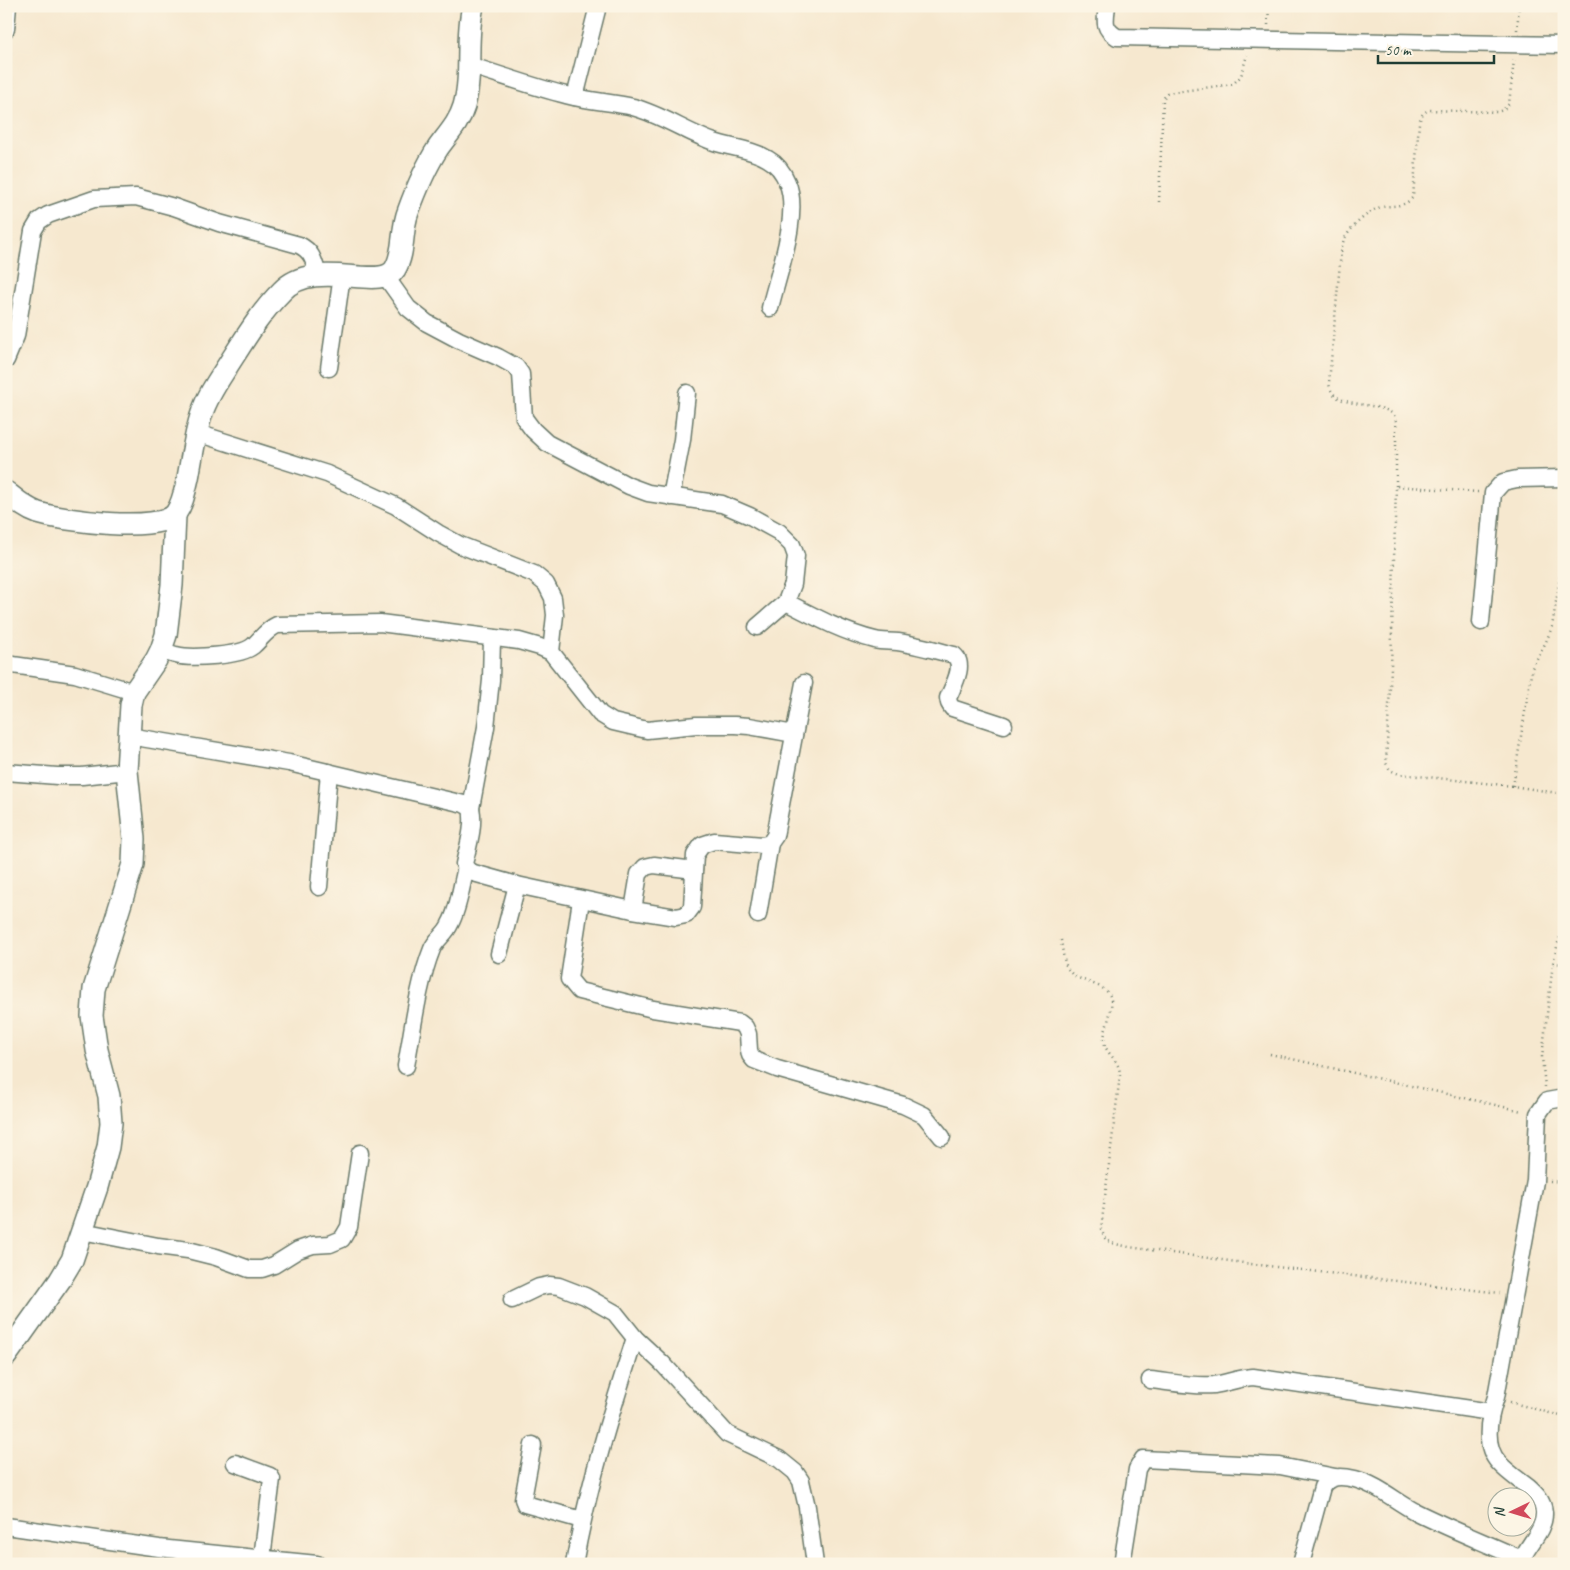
<svg xmlns="http://www.w3.org/2000/svg" width="1570" height="1570" viewBox="0 0 1570 1570" font-family="Caveat,sans-serif">
<style>
.lines{fill:none;stroke-linecap:round;stroke-linejoin:round}
.minor-casing{stroke:#6a796a;stroke-width:19}
.tertiary-casing{stroke:#6a796a;stroke-width:24}
.path{stroke:#6a796a;stroke-width:2.5;stroke-dasharray:1 4;stroke-linecap:butt}
.minor{stroke:#fff;stroke-width:16}
.tertiary{stroke:#fff;stroke-width:21}
</style>
<rect width="100%" height="100%" fill="#fcf5e5"/>
<filter id="ink" filterUnits="userSpaceOnUse"><feTurbulence type="fractalNoise" baseFrequency=".02" numOctaves="2"/><feDisplacementMap in="SourceGraphic" scale="10" xChannelSelector="R" yChannelSelector="G"/><feConvolveMatrix kernelMatrix="1 2 1 2 8 2 1 2 1" color-interpolation-filters="sRGB"/></filter>
<filter id="wash" filterUnits="userSpaceOnUse"><feTurbulence type="fractalNoise" baseFrequency=".0096" numOctaves="4" result="noise"/><feDisplacementMap in="SourceGraphic" scale="20" xChannelSelector="R" yChannelSelector="G"/><feGaussianBlur stdDeviation="1.12" result="paint"/><feColorMatrix in="noise" values="0 0 0 0 0 0 0 0 0 0 0 0 0 0 0 0 0 1.4 0 .05"/><feComposite in="paint" operator="in"/></filter>
<g filter="url(#wash)">
<rect width="100%" height="100%" fill="#f6e8cf"/>
</g>
<g filter="url(#ink)">
<g class="lines">
<g class="minor-casing">
<g id="minor">
<path d="M1107,6C1105,21 1103,29 1117,37L1564,45"/>
<path d="M6,29L8,6"/>
<path d="M468,65C501,75 533,87 566,95C588,101 611,102 633,107C662,115 686,132 714,142C731,148 752,149 768,159C777,164 783,172 787,182C801,213 778,274 770,308"/>
<path d="M575,97L598,6"/>
<path d="M386,277L408,308L427,323L459,340L498,357L516,367L521,374L524,418L533,430L547,443L629,486L648,493L722,504L750,516L779,532L792,545L796,556L793,584L786,602L757,627"/>
<path d="M6,360L16,336L33,231L39,221L48,215L94,199L136,197L174,207L219,223L299,245C312,251 314,261 318,275"/>
<path d="M329,368L342,275"/>
<path d="M197,433L327,474L396,506L438,533L460,545L534,574L546,584L553,598L555,615L551,652"/>
<path d="M671,497L682,440L687,393"/>
<path d="M786,602C815,617 843,632 875,640C882,642 890,641 898,642C917,645 935,650 954,655C966,665 953,686 948,698L949,703L952,708L1004,725"/>
<path d="M1481,622L1493,493L1503,482L1517,479L1564,478"/>
<path d="M161,650C166,652 171,654 176,655C191,659 241,656 253,646C262,638 266,630 277,625L380,623L519,641L540,647L551,652L600,714L613,722L647,730L696,725H735L749,726L794,734"/>
<path d="M6,664L75,674L134,692"/>
<path d="M129,736L289,763L464,804L471,808C475,826 468,846 464,864L466,868L470,872L517,885L633,910L676,917L686,915L692,907L695,855L702,845L714,841L763,845L770,843L775,836L804,683"/>
<path d="M6,772L57,776H82L127,771"/>
<path d="M471,808L486,727L491,680L492,638"/>
<path d="M319,887L329,772"/>
<path d="M581,900L569,979L579,991L653,1009L740,1023L745,1027L748,1034L749,1050L750,1055L754,1060L777,1069L903,1105L924,1115L942,1137"/>
<path d="M633,910L639,874L645,867L654,865L694,870"/>
<path d="M758,915L770,843"/>
<path d="M499,954L517,885"/>
<path d="M406,1066C413,1028 418,984 432,949C436,939 446,934 450,924C459,908 461,886 466,868"/>
<path d="M82,1231L158,1246L188,1250L216,1257L249,1269H262L274,1265L298,1250L313,1245L330,1244L342,1239L349,1227L360,1153"/>
<path d="M512,1300L539,1287L549,1285L559,1286L585,1296L615,1313L635,1338L662,1363L727,1434L779,1459L795,1472L801,1481L807,1507L815,1564"/>
<path d="M1150,1380C1171,1382 1193,1387 1214,1385C1228,1383 1238,1378 1253,1377L1491,1412"/>
<path d="M533,1445L523,1499L525,1504L582,1520"/>
<path d="M235,1463L270,1476L272,1479L262,1558"/>
<path d="M6,1526L159,1548L317,1564"/>
<path d="M574,1564C588,1487 611,1412 635,1338"/>
<path d="M1122,1564L1137,1469L1143,1459L1280,1466L1335,1477"/>
<path d="M1301,1564L1322,1487C1329,1475 1342,1476 1355,1479C1378,1485 1395,1501 1416,1512C1450,1529 1486,1543 1521,1559"/>
<path d="M1520,1564C1525,1546 1545,1532 1544,1512C1543,1501 1536,1494 1528,1487C1519,1480 1507,1472 1499,1463C1483,1446 1489,1417 1496,1397L1535,1181L1538,1114L1547,1101L1564,1098"/>
</g>
</g>
<g class="tertiary-casing">
<g id="tertiary">
<path d="M6,492C16,500 26,509 38,513C60,520 161,534 176,513C183,503 185,490 188,478C192,457 195,433 202,413C208,394 220,378 230,362C246,337 261,312 282,291C314,257 381,292 395,269C405,253 401,230 408,212C416,190 425,168 438,148C448,134 459,123 464,106C473,73 465,39 473,6"/>
<path d="M6,1356L60,1280L72,1260L97,1187L108,1147L111,1123L109,1096L97,1050L92,1016L94,989L133,864L134,839L127,771L131,705L134,692L156,660L161,650L166,635L172,585L175,515"/>
</g>
</g>
<g class="path">
<path d="M1268,25L1269,6"/>
<path d="M1517,30L1519,6"/>
<path d="M1159,202L1163,99L1167,93L1233,84L1241,76L1247,55"/>
<path d="M1396,486V421L1394,415C1377,399 1332,411 1329,383L1341,252C1342,248 1342,244 1344,240C1349,229 1369,210 1381,207C1393,205 1404,208 1413,197L1419,123C1421,116 1422,113 1429,110L1497,112L1503,110L1509,104L1514,60"/>
<path d="M1478,492L1396,486L1391,668L1386,763L1390,770L1399,774L1513,786L1564,794"/>
<path d="M1513,786L1532,668L1546,642L1552,627L1564,551"/>
<path d="M1061,940C1063,951 1063,965 1071,973C1080,982 1105,984 1110,996C1115,1009 1104,1027 1104,1041C1105,1051 1113,1056 1117,1064C1119,1067 1120,1071 1120,1075L1101,1229L1105,1238L1111,1243L1129,1247L1251,1264L1500,1293"/>
<path d="M1553,963L1564,964"/>
<path d="M1270,1054L1522,1111"/>
<path d="M1545,1087L1542,1057L1553,963L1559,939L1564,932"/>
<path d="M1550,1181L1564,1182"/>
<path d="M1510,1402L1564,1417"/>
</g>
<use href="#minor" class="minor"/>
<use href="#tertiary" class="tertiary"/>
</g>
</g>
<rect width="1570" height="1570" fill="none" stroke="#fcf5e5" stroke-width="25"/>
<g transform="translate(1512 1512) rotate(265)"><circle r="24" fill="#fcf5e5" stroke="#a4ab9e"/>
<path d="M0-4L9 19L0 12L-9 19Z" fill="#d1495b"/>
<text y="-8" font-size="14" font-weight="bold" text-anchor="middle" fill="#1f3d34">N</text>
</g>
<path d="M1378 55v8h116v-8" fill="none" stroke="#1f3d34" stroke-width="2.5"/>
<text x="1385" y="55" font-size="15" fill="#1f3d34" stroke="#fcf5e5" stroke-width="4" paint-order="stroke">50 m</text>
</svg>
